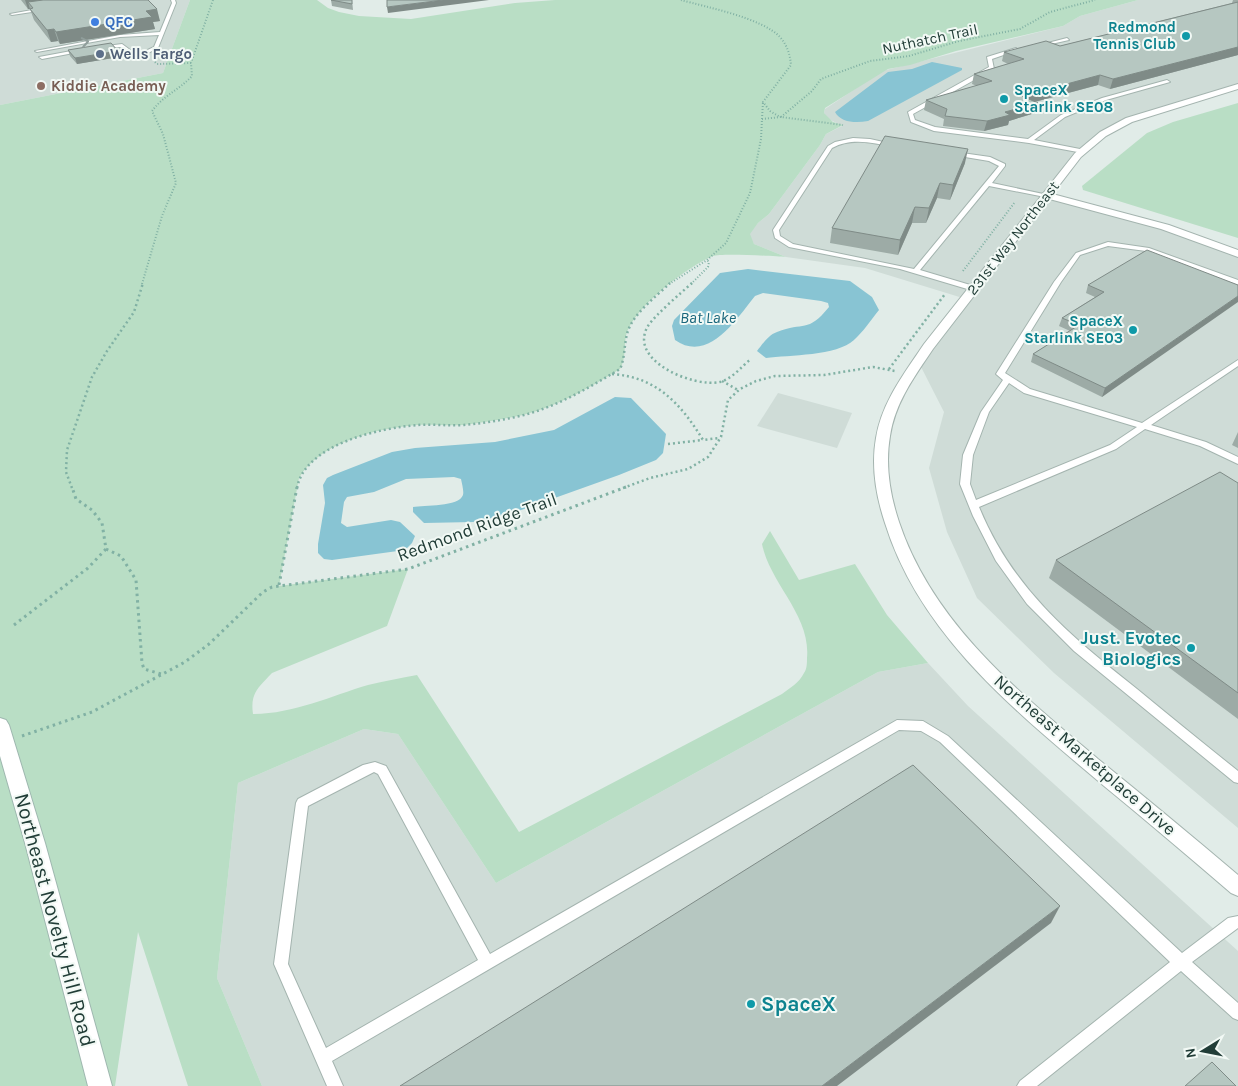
<svg xmlns="http://www.w3.org/2000/svg" width="1238" height="1086" viewBox="0 0 1238 1086" font-family="Karla,sans-serif">
<style>
.built{fill:#cfdcd7}
.green{fill:#b9dec5}
.water{fill:#88c4d3}
.lines{fill:none;stroke-linecap:round;stroke-linejoin:round}
.service-casing{stroke:#a4b4af;stroke-width:2}
.minor-casing{stroke:#a4b4af;stroke-width:2}
.tertiary-casing{stroke:#a4b4af;stroke-width:2}
.secondary-casing{stroke:#9fb8b0;stroke-width:2}
.path-far2{stroke:#81b1a4;stroke-width:2;stroke-dasharray:1 2;stroke-linecap:butt}
.path-far1{stroke:#81b1a4;stroke-width:2.5;stroke-dasharray:2 3;stroke-linecap:butt}
.path{stroke:#81b1a4;stroke-width:3;stroke-dasharray:2.5 4;stroke-linecap:butt}
.service{fill:#fff;fill-rule:evenodd}
.minor{fill:#fff;fill-rule:evenodd}
.tertiary{fill:#fff;fill-rule:evenodd}
.secondary{fill:#fff;fill-rule:evenodd}
.wall{fill:#9daba6}
.shaded-wall{fill:#7f8b87}
.building{fill:#b6c7c1;stroke:#7f8b87}
.oneway{stroke:#909e9b}
.shop-dot{fill:#3f7fe0;stroke:#f2f9f5;stroke-width:2}
.culture-dot{fill:#0f9aa8;stroke:#f2f9f5;stroke-width:2}
.service-dot{fill:#5c6f8a;stroke:#f2f9f5;stroke-width:2}
.education-dot{fill:#8d6e63;stroke:#f2f9f5;stroke-width:2}
.labels{text-anchor:middle;stroke-width:4;stroke-linejoin:round;paint-order:stroke}
.far-shop-label{font-size:15px;font-weight:bold;fill:#366cbe;stroke:#f2f9f5;text-anchor:start}
.far-culture-label{font-size:15px;font-weight:bold;fill:#0d838f;stroke:#f2f9f5;text-anchor:end}
.far-street-label{font-size:15px;fill:#213d37;stroke:#f2f9f5}
.far-service-label{font-size:15px;font-weight:bold;fill:#4e5e75;stroke:#f2f9f5;text-anchor:start}
.far-education-label{font-size:15px;font-weight:bold;fill:#785e54;stroke:#f2f9f5;text-anchor:start}
.far-water-label{font-size:16px;font-style:italic;fill:#19667b;stroke:#f2f9f5}
.street-label{font-size:18px;fill:#213d37;stroke:#f2f9f5}
.culture-label{font-size:18px;font-weight:bold;fill:#0d838f;stroke:#f2f9f5;text-anchor:end}
.near-street-label{font-size:21px;fill:#213d37;stroke:#f2f9f5}
.near-culture-label{font-size:21px;font-weight:bold;fill:#0d838f;stroke:#f2f9f5;text-anchor:start}
</style>
<rect width="100%" height="100%" fill="#e1ece8"/>
<g class="built">
<path d="M0,0H190L163,73L0,105Z"/>
<path d="M1138,0H1238V86L1130,120L1078,155L1046,195L1099,209L1238,254V828L1054,673L977,598L947,532L929,468L944,412L918,361L966,299L865,268L786,257L754,244L749,234L758,223L769,214L820,145L826,134L842,126L827,118L824,113L825,109L882,71L1063,26L1080,16Z"/>
<path d="M778,393L852,413L837,448L757,426Z"/>
<path d="M928,663L968,706L1238,951V1086H262L217,978L238,783L364,729L398,734L496,883L878,672Z"/>
</g>
<g class="green">
<path d="M190,0H317L328,8L339,12L359,16L411,19L515,3L555,0H1138L1080,16L1063,26L956,51L910,65L888,69L825,108L824,113L833,122L843,125L826,134L820,145L769,214L758,223L750,234L754,244L786,257C773,256 721,253 713,256C687,267 637,305 627,332C623,344 627,357 620,369C589,388 558,406 523,415C503,419 483,423 463,425C447,426 432,424 417,425C378,428 320,442 299,478L279,586L408,569L387,626L272,673C258,688 250,693 253,714C293,714 331,696 368,685C384,681 401,678 417,675L519,832L782,694C790,688 799,683 804,673C807,669 807,663 807,658C811,615 770,584 762,544L770,531L799,580L855,564L887,615L928,663L878,672L496,883L398,734L364,729L238,783L217,978L262,1086H188L138,932L115,1086H0V105L163,73Z"/>
<path d="M1238,103V238L1083,190L1082,186L1147,133L1173,122Z"/>
</g>
<g class="water">
<path d="M932,62L962,68V70L868,121C856,123 841,123 835,112L888,72L912,69Z"/>
<path d="M748,269L850,281L872,297L879,310C871,320 863,332 854,340C837,356 789,355 766,358L757,351C762,345 768,335 777,332C804,321 807,334 829,307L828,303L821,301L763,293L755,296C737,318 709,364 675,340L672,326L674,320L720,273Z"/>
<path d="M615,397L631,398L666,434L663,453L656,460L619,475L510,514L473,522L424,523L413,512V507C424,505 459,507 463,495C464,491 462,484 461,479L454,477L406,479L374,492L347,497L344,502L341,523L347,527L391,520L400,522L415,536L412,543L405,550L332,560L324,559L318,553V544L325,503L323,485L327,478L333,475L392,452L415,448L495,442L554,430Z"/>
</g>
<g class="lines">
<g class="service-casing">
<g id="service">
<path d="M171,0H175L176,3L158,48L138,58H134L121,47L101,48L99,47L122,44L137,55L154,47L159,35L120,37L37,52L35,51L120,35L160,32L172,3Z"/>
<path d="M43,8L45,10L12,15L10,14Z"/>
<path d="M1067,38L1069,40L1038,47L1036,46Z"/>
<path d="M1016,48L1018,50L992,59L994,69L913,114L915,120L935,127L1028,139L1061,115L1102,98L1167,80L1170,82L1106,100L1065,117L1034,140L1085,150L1086,151L1083,153L1029,143L934,131L911,122L908,112L989,67L987,57Z"/>
<path d="M82,49L84,51L42,59L39,57Z"/>
<path d="M853,138L870,139L897,145L894,147C873,143 852,137 832,148L779,230L780,236L793,244L914,269L999,166L989,161L953,155V153L955,152L990,157L1005,164V166L992,183L1048,195L1045,197L989,186L920,270L977,287V291H974L900,269L789,247L775,238L773,230L828,146L835,142Z"/>
<path d="M1108,242L1149,248L1238,280V285L1146,251L1108,246L1080,255L1061,282L1005,373L1030,389L1142,423L1238,360V366L1151,425L1206,442L1238,457V464L1200,446L1145,429L1116,449L979,507C1012,588 1070,636 1137,689C1170,716 1204,744 1238,771V783L1234,782L1074,651L1027,604L996,561L973,516L960,484L963,455L981,412L1003,380L996,374L1054,282L1076,253ZM1009,383L1024,393L1137,427L1110,445L976,500L970,484L973,455L989,412Z"/>
<path d="M897,720L923,721L948,736L1182,953L1228,918L1238,916V928L1192,962L1238,1003V1020L1233,1018L1181,971L1037,1086H1017L1020,1081L1170,962L940,742L921,731L899,730L332,1061L343,1086H327L274,964L296,803L298,799L363,765L375,762L386,766L490,954ZM374,772L378,774L478,960L326,1048L288,964L308,806Z"/>
</g>
</g>
<g class="minor-casing">
<path id="minor" d="M1238,84V89L1132,122L1106,136L1081,157L933,349C914,377 895,403 890,436C885,465 890,495 899,522C933,624 1019,692 1098,759C1145,797 1192,836 1238,875V896L1231,893C1189,857 1147,821 1104,786C1017,712 920,636 885,523C876,496 871,466 876,438C882,402 904,374 924,344L1075,153L1100,132L1126,118Z"/>
</g>
<g class="tertiary-casing">
<path id="tertiary" d="M1045,192L1169,225L1238,250V257L1161,229L1042,197L1040,195Z"/>
</g>
<g class="secondary-casing">
<path id="secondary" d="M0,718L6,720L9,725L45,843L112,1086H88L25,843L0,756Z"/>
</g>
<g class="path-far2">
<path d="M681,0C706,7 762,18 780,37C787,45 790,54 791,65L763,102L770,111L780,117"/>
<path d="M155,62L157,64L191,63"/>
<path d="M781,117L812,91L821,79L870,61L909,56L959,41L1020,29L1050,12L1095,0"/>
<path d="M762,119L763,102"/>
<path d="M963,271L1015,202"/>
<path d="M142,284L162,216L176,183L163,134L152,111C164,95 179,90 192,76L191,63L213,0"/>
<path d="M669,284L707,260L726,243L750,193L761,139L762,119L781,117L843,125"/>
<path d="M691,284L708,267L709,262L707,260"/>
</g>
<g class="path-far1">
<path d="M692,283C681,293 655,315 648,326C627,361 695,388 720,382C732,379 742,366 751,359"/>
<path d="M889,369L945,294"/>
<path d="M612,374C657,377 681,404 703,440L719,438"/>
<path d="M722,381L738,390"/>
<path d="M668,444L703,440"/>
<path d="M72,488L66,472L67,450L92,377L107,351L134,312L143,283"/>
<path d="M297,488C305,444 380,428 418,425C433,424 448,426 464,425C484,423 504,420 524,415C558,406 590,387 620,369C625,358 624,346 627,334C632,314 656,297 670,283"/>
<path d="M623,488L650,478L688,469L708,457L721,437L728,400L740,389L756,381L775,376L824,375L873,367L895,371"/>
</g>
<g class="path">
<path d="M106,549L121,556L136,580L142,663L144,669L161,674"/>
<path d="M279,585L297,487"/>
<path d="M14,625L88,568L106,549L102,523L92,510L76,499L72,487"/>
<path d="M22,736L92,712L185,662L209,644L263,592L272,587L408,569L626,487"/>
</g>
<use href="#service" class="service"/>
<use href="#minor" class="minor"/>
<use href="#tertiary" class="tertiary"/>
<use href="#secondary" class="secondary"/>
</g>
<g class="wall">
<path d="M21,0H148L160,21L153,22L155,29L60,44L58,41L51,42L34,20L30,9H28Z"/>
<path d="M331,0H352L353,10L332,6Z"/>
<path d="M1233,0H1238V55L1110,89L1098,85L1035,102L1038,103L1035,113L1009,121L1008,125L984,131L943,126L944,119L924,110L926,100L977,86L972,84L974,74L1008,64L1002,61L1004,52L1060,46L1232,3Z"/>
<path d="M68,50L119,57L77,64L70,56Z"/>
<path d="M965,163L950,200L937,198L926,223H912L898,255L830,243L832,228Z"/>
<path d="M1088,285H1238L1102,397L1031,362L1033,354L1070,331L1059,326L1062,318L1095,297L1086,293Z"/>
<path d="M1238,432V448L1232,445Z"/>
<path d="M1238,483V719L1049,578L1056,560Z"/>
</g>
<g class="shaded-wall">
<path d="M25,0H64L28,2L30,9H28Z"/>
<path d="M443,0H489L388,13L387,7Z"/>
<path d="M157,9L160,21L153,22L155,29L60,44L56,32L146,11Z"/>
<path d="M54,29L58,41L51,42L47,30Z"/>
<path d="M1238,47V55L1110,89L1113,79Z"/>
<path d="M118,51L119,57L77,64L75,58Z"/>
<path d="M1100,75L1098,85L1019,106L1022,96Z"/>
<path d="M1038,103L1035,113L1009,121L1008,125L984,131L987,121L1005,112Z"/>
<path d="M968,149L965,163L950,200L953,185Z"/>
<path d="M940,183L937,198L926,223L929,208Z"/>
<path d="M915,207L912,223L898,255L900,240Z"/>
<path d="M1238,296V302L1102,397L1105,388Z"/>
<path d="M1060,906L1051,923L837,1086H822Z"/>
</g>
<g class="building">
<path d="M43,0H148L157,9L146,11L152,17L56,32L54,29L47,30L30,9L33,8L28,2Z"/>
<path d="M331,0H352V4Z"/>
<path d="M387,0H443L387,7Z"/>
<path d="M1238,2V47L1113,79L1100,75L1022,96L1038,103L1005,112L1010,115L987,121L945,116L947,109L926,100L992,81L974,74L1024,59L1004,52L1046,41L1060,46Z"/>
<path d="M111,43L118,51L75,58L68,50Z"/>
<path d="M885,136L968,149L953,185L940,183L929,208L915,207L900,240L832,228Z"/>
<path d="M1147,250L1238,285V296L1105,388L1033,354L1079,325L1062,318L1104,292L1088,285Z"/>
<path d="M1220,472L1238,483V693L1056,560Z"/>
<path d="M913,765L1060,906L822,1086H400Z"/>
<path d="M1212,1062L1236,1086H1185Z"/>
</g>
<defs><path id="oneway-chevron" d="M-2-3.5L2.5 0L-2 3.5" fill="none" stroke-width="1.6" stroke-linecap="round" stroke-linejoin="round" transform="scale(1.25)"/></defs>
<use class="oneway" href="#oneway-chevron" transform="translate(85 42) rotate(-10)"/>
<circle class="shop-dot" cx="95" cy="22" r="5"/>
<g class="culture-dot">
<circle cx="1186" cy="36" r="5"/>
<circle cx="1004" cy="99" r="5"/>
<circle cx="1133" cy="330" r="5"/>
<circle cx="1191" cy="648" r="5"/>
<circle cx="751" cy="1004" r="5"/>
</g>
<circle class="service-dot" cx="100" cy="54" r="5"/>
<circle class="education-dot" cx="41" cy="86" r="5"/>
<g class="labels">
<g class="far-shop-label">
<text x="105" y="27">QFC</text>
</g>
<g class="far-culture-label">
<text x="1176" y="32">Redmond<tspan x="1176" dy="17">Tennis Club</tspan></text>
<text x="1014" y="95" text-anchor="start">SpaceX<tspan x="1014" dy="17">Starlink SE08</tspan></text>
<text x="1123" y="326">SpaceX<tspan x="1123" dy="17">Starlink SE03</tspan></text>
</g>
<g class="far-street-label">
<text transform="translate(930 39) rotate(-12)" y="5">Nuthatch Trail</text>
<text transform="translate(1013 238) rotate(-52)" y="5">231st Way Northeast</text>
</g>
<g class="far-service-label">
<text x="110" y="59">Wells Fargo</text>
</g>
<g class="far-education-label">
<text x="51" y="91">Kiddie Academy</text>
</g>
<g class="far-water-label">
<text x="708" y="323">Bat Lake</text>
</g>
<g class="street-label">
<text transform="translate(477 527) rotate(-20)" y="6">Redmond Ridge Trail</text>
<text transform="translate(1085 755) rotate(41)" y="6">Northeast Marketplace Drive</text>
</g>
<g class="culture-label">
<text x="1181" y="644">Just. Evotec<tspan x="1181" dy="21">Biologics</tspan></text>
</g>
<g class="near-street-label">
<text transform="translate(55 920) rotate(75)" y="7">Northeast Novelty Hill Road</text>
</g>
<g class="near-culture-label">
<text x="761" y="1011">SpaceX</text>
</g>
</g>
<g transform="translate(1203 1051) rotate(260)" stroke="#f2f9f5" stroke-width="4" paint-order="stroke">
<path d="M0-4L9 19L0 12L-9 19Z" fill="#213d37"/>
<text y="-8" font-size="14" font-weight="bold" text-anchor="middle" fill="#213d37">N</text>
</g>
</svg>
